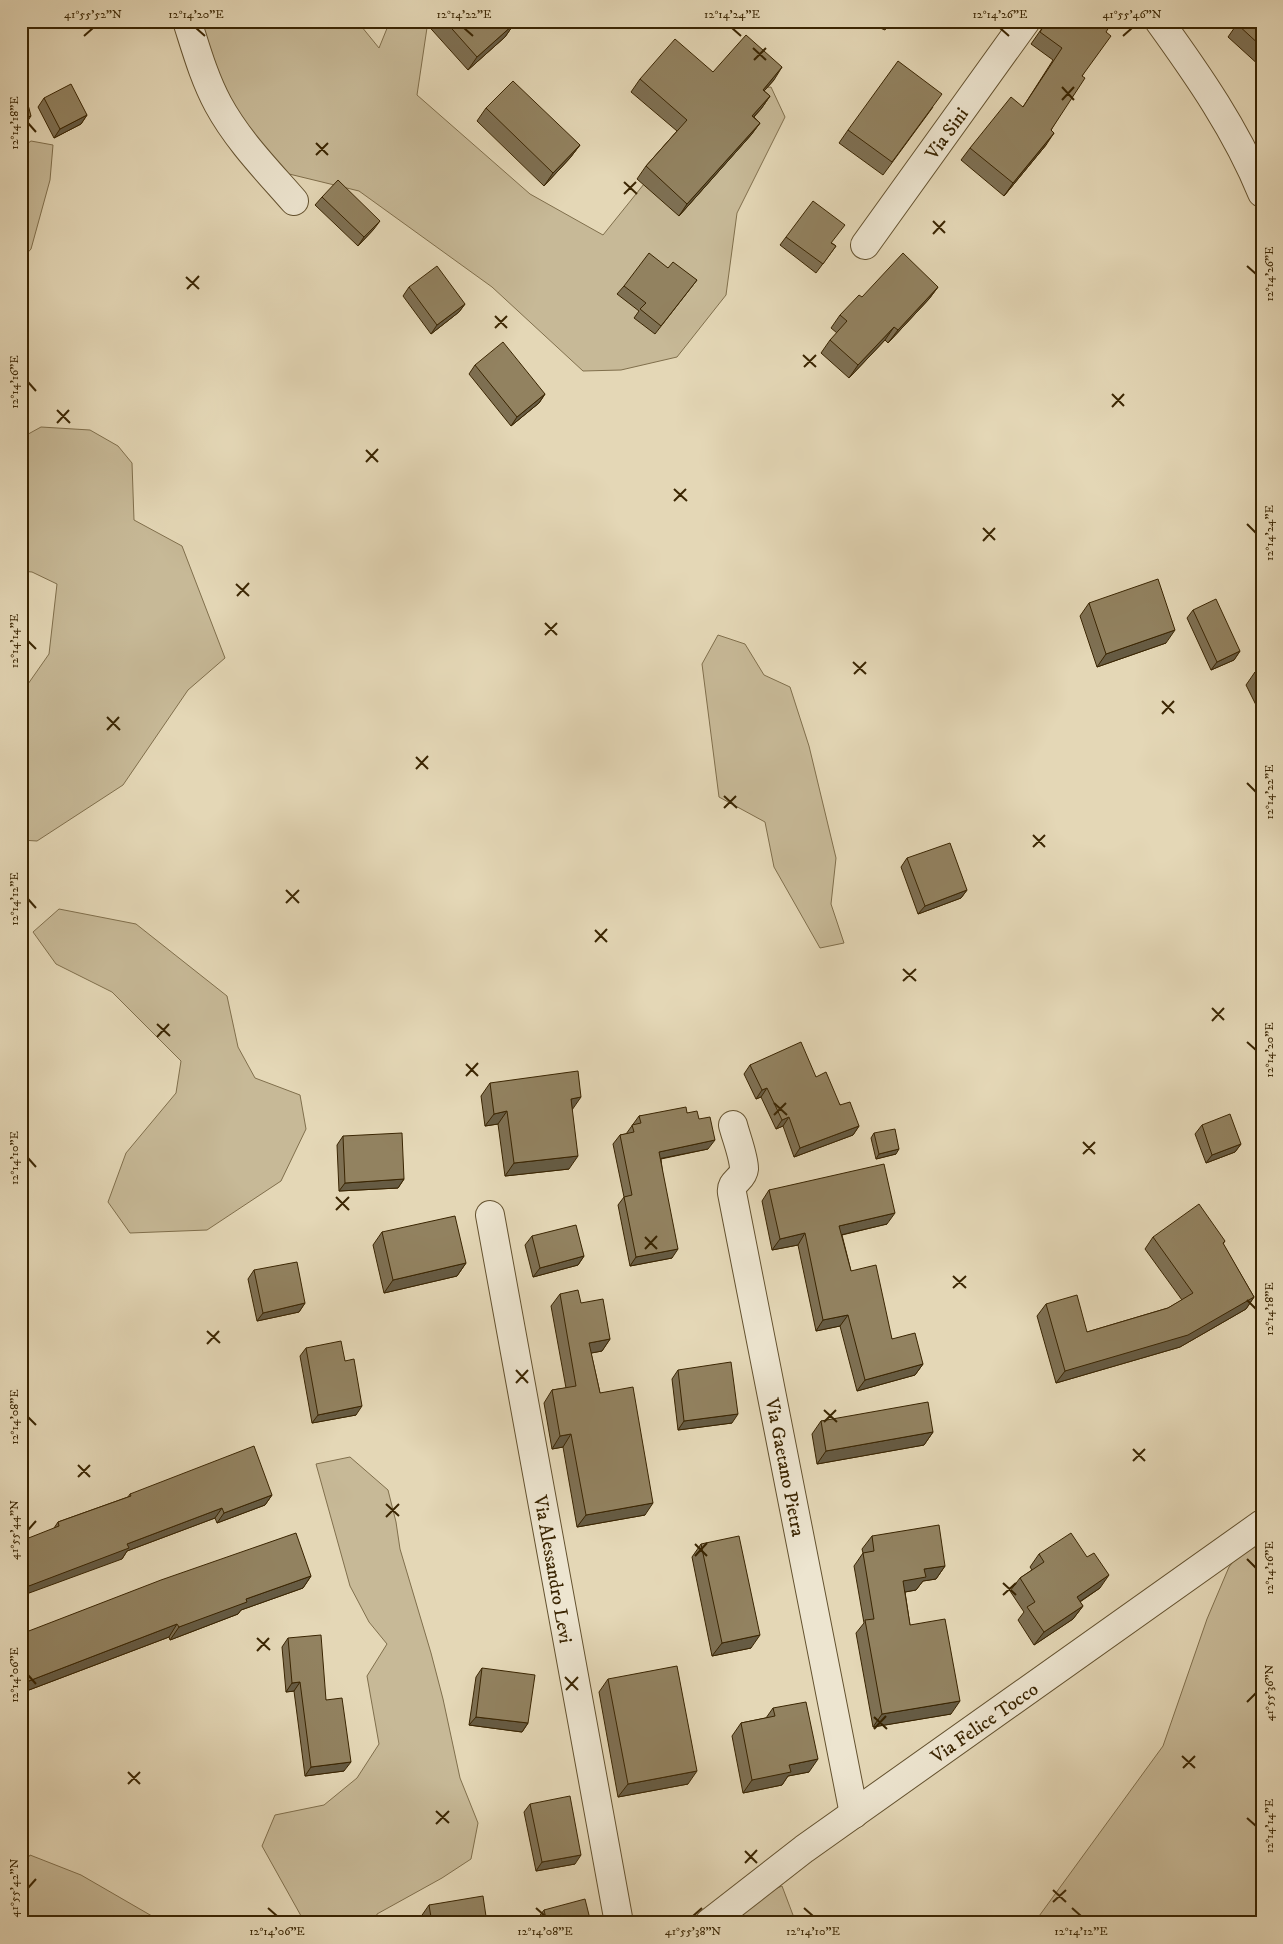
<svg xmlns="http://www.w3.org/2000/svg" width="1283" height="1944" viewBox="0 0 1283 1944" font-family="'IM FELL DW Pica',serif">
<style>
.green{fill:#c7b997;stroke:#806f4c}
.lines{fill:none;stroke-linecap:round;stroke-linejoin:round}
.minor-casing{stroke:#64522f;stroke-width:30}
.minor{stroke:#ede5d0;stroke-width:28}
.wall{fill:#7e7053;stroke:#3a2502}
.shaded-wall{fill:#665b43;stroke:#3a2502}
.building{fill:#928260;stroke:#3a2502}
.ticks{fill:none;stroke:#3a2502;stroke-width:2}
.labels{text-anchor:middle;stroke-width:4.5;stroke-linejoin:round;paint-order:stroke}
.street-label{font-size:19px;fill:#3a2502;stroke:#ede5d0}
.neatline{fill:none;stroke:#3a2502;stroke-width:2}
.ticks-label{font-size:12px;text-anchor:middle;fill:#3a2502}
</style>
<rect width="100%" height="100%" fill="#e4d7b6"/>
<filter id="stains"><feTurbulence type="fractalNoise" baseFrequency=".004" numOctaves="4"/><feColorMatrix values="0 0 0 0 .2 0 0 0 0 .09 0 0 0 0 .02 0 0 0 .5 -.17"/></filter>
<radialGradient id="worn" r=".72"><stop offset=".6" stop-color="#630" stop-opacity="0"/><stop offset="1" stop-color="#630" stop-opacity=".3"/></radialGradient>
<g class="green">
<path d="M201,21H357L379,48L390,21H428L417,95L530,194L603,235L718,92L771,87L785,117L737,213L726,295L677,357L621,370L583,371L492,287L359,191L285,173L235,122Z"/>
<path d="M31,141L53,145L50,180L31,249L21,260V148Z"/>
<path d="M41,427L90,430L118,446L132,463L134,520L182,546L225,658L188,690L123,785L37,841L21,840V694L49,654L57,584L32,572L21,571V438Z"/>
<path d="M718,635L745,644L764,675L790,687L809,746L836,858L831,904L844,943L820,948L774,867L765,822L719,797L702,664Z"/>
<path d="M59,909L136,924L227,996L238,1047L255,1078L300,1095L306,1129L281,1181L207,1230L130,1233L108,1202L126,1153L176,1093L181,1061L112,992L56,964L33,932Z"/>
<path d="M350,1457L388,1490L396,1522L400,1549L431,1653L443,1699L460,1778L478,1823L471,1859L442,1878L377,1914L376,1923H305L262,1846L275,1815L324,1805L357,1778L379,1744L367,1676L387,1644L369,1622L350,1586L316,1464Z"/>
<path d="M1262,1534V1923H1034L1163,1746L1207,1619L1229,1567L1245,1546Z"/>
<path d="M30,1855L81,1875L164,1923H21V1869Z"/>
<path d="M782,1886L796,1923H733L739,1904Z"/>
</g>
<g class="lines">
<g class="minor-casing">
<g id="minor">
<path d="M187,21C196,49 204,78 218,104C238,141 268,171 294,201"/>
<path d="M1159,21C1198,75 1237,131 1262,193"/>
<path d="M865,245L1026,21"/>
<path d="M733,1125C736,1137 744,1157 744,1169C743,1180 730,1181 732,1193L854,1814"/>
<path d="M490,1215L619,1923"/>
<path d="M709,1923L804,1849L1262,1524"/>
</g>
</g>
<use href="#minor" class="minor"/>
</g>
<g class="wall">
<path d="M424,21H512L514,24L505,37L468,70Z"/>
<path d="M1047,21L1106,32L1082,76L1051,130L1046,145L1004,196L961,160L970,148L1023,107L1053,60L1031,44Z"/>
<path d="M1262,21V66L1261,67L1228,37L1237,24Z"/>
<path d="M713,72L774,80L764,91L770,96L761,109L754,117L760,123L751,135L679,216L637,179L646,166L677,131L631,92L640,79Z"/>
<path d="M44,98L87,115L81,124L54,138L38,107Z"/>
<path d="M933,107L883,175L839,143L848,130Z"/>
<path d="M486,108L580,145L570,158L544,186L477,121Z"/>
<path d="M322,197L374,229L358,246L315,205Z"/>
<path d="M786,237L832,243L836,246L816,273L780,245Z"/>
<path d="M668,268L697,280L655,334L634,318L639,311L617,294L624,286Z"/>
<path d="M409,287L465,304L459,312L431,334L403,296Z"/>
<path d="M938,287L929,299L888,343L885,340L849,378L821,353L830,340L837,333L831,328L840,315L862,297Z"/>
<path d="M475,365L545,394L539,403L511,426L469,374Z"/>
<path d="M1089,603L1166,643L1097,667L1080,616Z"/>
<path d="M1193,610L1240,651L1234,660L1211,670L1187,618Z"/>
<path d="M1262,669V717L1246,685L1255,672Z"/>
<path d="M907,858L967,890L961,898L918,914L901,867Z"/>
<path d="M750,1065L816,1077L859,1126L853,1135L794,1157L783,1126L776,1129L761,1097L756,1099L744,1074Z"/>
<path d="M490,1083L569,1169L505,1176L498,1124L485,1126L481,1096Z"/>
<path d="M687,1113L699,1119L708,1149L661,1159L672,1258L630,1266L618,1205L624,1197L613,1144L620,1135L626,1134L639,1116Z"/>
<path d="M1202,1125L1241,1144L1235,1152L1206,1163L1195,1134Z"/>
<path d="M874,1133L896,1154L876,1159L871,1138Z"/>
<path d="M343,1136L404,1179L398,1188L339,1191L337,1145Z"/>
<path d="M769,1190L887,1224L842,1235L851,1271L892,1339L923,1364L915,1375L857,1391L840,1326L816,1331L798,1245L772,1250L762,1201Z"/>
<path d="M382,1232L466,1263L457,1276L384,1293L373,1245Z"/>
<path d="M532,1236L584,1256L578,1265L533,1277L525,1245Z"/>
<path d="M1153,1237L1225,1241L1223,1244L1254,1297L1246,1309L1180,1347L1056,1383L1037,1316L1046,1304L1087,1332L1168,1308L1182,1300L1145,1249Z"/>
<path d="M254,1270L305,1303L299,1312L257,1321L248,1279Z"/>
<path d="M560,1294L581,1303L610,1339L602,1351L591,1353L600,1393L645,1515L577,1527L563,1447L552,1449L544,1403L552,1390L566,1388L551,1306Z"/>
<path d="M306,1348L345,1361L356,1415L312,1423L300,1356Z"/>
<path d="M678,1370L732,1423L678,1430L672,1379Z"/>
<path d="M821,1421L933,1432L924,1445L817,1464L812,1434Z"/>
<path d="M130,1494L272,1495L265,1505L217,1523L215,1518L127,1551L122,1559L54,1528L58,1522L128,1497Z"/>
<path d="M872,1536L945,1566L936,1579L923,1581L916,1590L905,1592L910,1625L951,1714L873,1727L856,1633L864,1623L854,1566L863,1553L862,1549Z"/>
<path d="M701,1544L751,1648L712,1656L692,1557Z"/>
<path d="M1039,1554L1100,1588L1080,1602L1083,1606L1073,1619L1034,1645L1018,1620L1024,1612L1010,1591L1020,1578L1032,1570L1030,1567Z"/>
<path d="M311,1576L303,1588L241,1610L238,1614L170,1640L169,1637L21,1693V1634Z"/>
<path d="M288,1638L326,1700L344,1771L305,1776L294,1691L286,1692L282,1647Z"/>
<path d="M482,1668L528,1723L522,1732L469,1725L476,1677Z"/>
<path d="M608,1679L688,1784L618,1797L599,1692Z"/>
<path d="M773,1708L809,1772L788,1776L782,1785L743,1793L732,1736L741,1723L766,1718Z"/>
<path d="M530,1804L575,1864L536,1871L524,1812Z"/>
<path d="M429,1905L487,1923H421L420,1918Z"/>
<path d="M544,1910L591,1923H538L537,1919Z"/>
</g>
<g class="shaded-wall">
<path d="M34,21H38L36,24L21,29V26Z"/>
<path d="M863,21H891L885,30Z"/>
<path d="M514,24L505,37L468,70L477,57Z"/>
<path d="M782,67L774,80L754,102L763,90Z"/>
<path d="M770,96L761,109L743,128L752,116Z"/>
<path d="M87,115L81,124L54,138L60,129Z"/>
<path d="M31,116L25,125L21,126V119Z"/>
<path d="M760,123L751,135L679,216L687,204Z"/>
<path d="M1054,133L1046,145L1004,196L1013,183Z"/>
<path d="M580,145L570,158L544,186L553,173Z"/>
<path d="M380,221L374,229L358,246L364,237Z"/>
<path d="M938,287L929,299L888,343L898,330Z"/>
<path d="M465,304L459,312L431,334L437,325Z"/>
<path d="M894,327L885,340L849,378L858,365Z"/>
<path d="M545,394L539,403L511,426L517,417Z"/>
<path d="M1175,630L1166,643L1097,667L1106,654Z"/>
<path d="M1240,651L1234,660L1211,670L1217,662Z"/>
<path d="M967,890L961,898L918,914L925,906Z"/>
<path d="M767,1088L761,1097L756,1099L762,1090Z"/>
<path d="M581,1097L572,1110L571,1099Z"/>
<path d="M507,1111L498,1124L485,1126L494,1114Z"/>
<path d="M789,1117L783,1126L776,1129L782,1120Z"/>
<path d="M859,1126L853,1135L794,1157L800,1148Z"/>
<path d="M715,1140L708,1149L653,1160L659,1152Z"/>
<path d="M1241,1144L1235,1152L1206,1163L1212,1155Z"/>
<path d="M899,1149L896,1154L876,1159L879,1154Z"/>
<path d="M578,1156L569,1169L505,1176L514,1163Z"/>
<path d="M404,1179L398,1188L339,1191L345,1183Z"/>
<path d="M895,1213L887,1224L832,1237L839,1226Z"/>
<path d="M805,1233L798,1245L772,1250L780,1239Z"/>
<path d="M678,1249L672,1258L630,1266L636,1257Z"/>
<path d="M584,1256L578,1265L533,1277L540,1268Z"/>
<path d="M466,1263L457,1276L384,1293L393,1280Z"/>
<path d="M1254,1297L1246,1309L1180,1347L1056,1383L1065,1371Z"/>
<path d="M305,1303L299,1312L257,1321L263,1313Z"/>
<path d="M848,1315L840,1326L816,1331L823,1320Z"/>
<path d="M610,1339L602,1351L581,1355L589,1343Z"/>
<path d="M923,1364L915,1375L857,1391L865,1380Z"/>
<path d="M362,1406L356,1415L312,1423L318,1415Z"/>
<path d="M738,1414L732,1423L678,1430L684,1421Z"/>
<path d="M933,1432L924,1445L817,1464L826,1451Z"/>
<path d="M571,1434L563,1447L552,1449L560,1436Z"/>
<path d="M272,1495L265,1505L217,1523L224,1513Z"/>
<path d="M653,1503L645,1515L577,1527L586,1515Z"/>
<path d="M222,1508L215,1518L127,1551L122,1559L21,1596V1589L127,1544Z"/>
<path d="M945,1566L936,1579L923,1581L916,1590L894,1594L903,1581L924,1569Z"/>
<path d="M1109,1575L1100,1588L1067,1610L1077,1597Z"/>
<path d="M311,1576L303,1588L241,1610L238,1614L170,1640L179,1627L246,1599Z"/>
<path d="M1083,1606L1073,1619L1034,1645L1044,1632Z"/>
<path d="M177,1624L169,1637L21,1693V1684Z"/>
<path d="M760,1635L751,1648L712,1656L722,1643Z"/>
<path d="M300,1682L294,1691L286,1692L292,1683Z"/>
<path d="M960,1701L951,1714L873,1727L882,1714Z"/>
<path d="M476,1717L528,1723L522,1732L469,1725Z"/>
<path d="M818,1759L809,1772L788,1776L782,1785L743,1793L752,1780L789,1765Z"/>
<path d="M351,1762L344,1771L305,1776L311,1767Z"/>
<path d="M697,1771L688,1784L618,1797L628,1784Z"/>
<path d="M581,1855L575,1864L536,1871L542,1862Z"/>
</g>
<g class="building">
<path d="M21,21H34L21,26Z"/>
<path d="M445,21H512L514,24L477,57Z"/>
<path d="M1047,21H1113L1106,32L1111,36L1082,76L1085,78L1051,130L1054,133L1013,183L970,148L1011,97L1023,107L1062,48L1040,32Z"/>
<path d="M1240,21H1262V47L1237,24Z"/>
<path d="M746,35L782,67L763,90L770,96L752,116L760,123L687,204L646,166L687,120L640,79L675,39L713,72Z"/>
<path d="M898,61L942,94L892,162L848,130Z"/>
<path d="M21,78L31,116L21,119Z"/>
<path d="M513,81L580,145L553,173L486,108Z"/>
<path d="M71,84L87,115L60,129L44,98Z"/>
<path d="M338,180L380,221L364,237L322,197Z"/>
<path d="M813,201L845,225L831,243L836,246L823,264L786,237Z"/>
<path d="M649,253L668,268L673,262L697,280L661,326L640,309L646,303L624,286Z"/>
<path d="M903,253L938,287L898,330L894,327L858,365L830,340L847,321L840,315L859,295L862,297Z"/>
<path d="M437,266L465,304L437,325L409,287Z"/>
<path d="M503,342L545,394L517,417L475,365Z"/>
<path d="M1158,579L1175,630L1106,654L1089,603Z"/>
<path d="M1216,599L1240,651L1217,662L1193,610Z"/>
<path d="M1262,669V686L1255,672Z"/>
<path d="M950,843L967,890L925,906L907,858Z"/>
<path d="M801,1042L816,1077L826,1072L840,1105L850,1102L859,1126L800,1148L789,1117L782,1120L767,1088L762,1090L750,1065Z"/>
<path d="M578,1071L581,1097L571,1099L578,1156L514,1163L507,1111L494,1114L490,1083Z"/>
<path d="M686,1107L687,1113L697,1111L699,1119L710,1117L715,1140L659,1152L678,1249L636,1257L624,1197L632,1195L620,1135L634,1132L632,1125L641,1123L639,1116Z"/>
<path d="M1230,1114L1241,1144L1212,1155L1202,1125Z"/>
<path d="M895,1129L899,1149L879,1154L874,1133Z"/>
<path d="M402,1133L404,1179L345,1183L343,1136Z"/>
<path d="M884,1164L895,1213L839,1226L851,1271L876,1265L892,1339L915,1333L923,1364L865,1380L848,1315L823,1320L805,1233L780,1239L769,1190Z"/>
<path d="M1199,1204L1225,1241L1223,1243L1254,1297L1188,1335L1065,1371L1046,1304L1077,1295L1087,1332L1168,1308L1193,1293L1153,1237Z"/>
<path d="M455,1216L466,1263L393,1280L382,1232Z"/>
<path d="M576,1225L584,1256L540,1268L532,1236Z"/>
<path d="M297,1262L305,1303L263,1313L254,1270Z"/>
<path d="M578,1290L581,1303L603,1299L610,1339L589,1343L600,1393L633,1387L653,1503L586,1515L571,1434L560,1436L552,1390L576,1386L560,1294Z"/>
<path d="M341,1341L345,1361L354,1359L362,1406L318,1415L306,1348Z"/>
<path d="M731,1362L738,1414L684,1421L678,1370Z"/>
<path d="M928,1402L933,1432L826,1451L821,1421Z"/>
<path d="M254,1446L272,1495L224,1513L222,1508L127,1544L129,1548L21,1589V1541L59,1526L58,1522L131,1496L130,1494Z"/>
<path d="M939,1525L945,1566L924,1569L926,1577L903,1581L910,1625L945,1619L960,1701L882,1714L865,1620L874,1619L863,1553L874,1551L872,1536Z"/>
<path d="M296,1533L311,1576L246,1599L247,1602L179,1627L177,1624L21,1684V1634L161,1580Z"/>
<path d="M1071,1533L1087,1557L1094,1553L1109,1575L1077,1597L1083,1606L1044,1632L1027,1607L1035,1602L1020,1578L1044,1562L1039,1554Z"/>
<path d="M739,1536L760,1635L722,1643L701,1544Z"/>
<path d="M321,1635L326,1700L342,1698L351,1762L311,1767L300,1682L292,1683L288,1638Z"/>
<path d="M677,1666L697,1771L628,1784L608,1679Z"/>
<path d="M482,1668L535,1675L528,1723L476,1717Z"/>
<path d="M806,1702L818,1759L789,1765L791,1772L752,1780L741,1723L775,1716L773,1708Z"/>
<path d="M570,1796L581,1855L542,1862L530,1804Z"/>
<path d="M483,1896L487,1923H432L429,1905Z"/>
<path d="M585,1899L591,1923H547L544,1910Z"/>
</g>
<path class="ticks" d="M196,28L205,36M464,28L473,36M732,28L741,36M1000,28L1009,36M84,36L93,28M1123,36L1132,28M753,48L766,60M754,60L766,48M1062,87L1074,100M1062,100L1074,87M28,123L36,132M316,143L328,155M316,155L328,143M624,182L637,194M624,194L636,182M933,221L945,233M933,234L945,221M1247,266L1256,274M186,277L199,289M187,289L199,276M495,316L507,328M495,328L507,316M803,355L816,367M804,367L816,355M28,382L36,391M1112,394L1124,406M1112,407L1124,394M57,410L70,423M57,423L69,410M366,450L378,462M366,462L378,449M674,489L687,501M674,501L686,489M1247,524L1256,533M983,528L995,540M983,541L995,528M236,584L249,596M237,596L249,583M545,623L557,635M545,635L557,623M28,641L36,649M853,662L866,674M854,674L866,662M1162,701L1174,713M1162,714L1174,701M107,717L120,730M107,730L119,717M416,757L428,769M416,769L428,756M1247,783L1256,792M724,796L737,808M724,808L736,796M1033,835L1045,847M1033,847L1045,835M286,890L299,903M28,899L36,908M286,903L299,890M595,930L607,942M595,942L607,929M903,969L916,981M903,981L916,969M1212,1008L1224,1020M1212,1021L1224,1008M157,1024L170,1036M157,1037L169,1024M1247,1042L1256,1050M466,1064L478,1076M466,1076L478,1063M774,1103L787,1115M774,1115L786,1103M1083,1142L1095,1154M1083,1154L1095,1142M28,1158L36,1167M336,1197L349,1210M336,1210L349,1197M645,1237L657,1249M645,1249L657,1236M953,1276L966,1288M953,1288L966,1276M1247,1300L1256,1309M207,1331L220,1343M207,1344L219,1331M516,1370L528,1383M516,1383L528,1370M824,1410L837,1422M28,1417L36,1425M824,1422L836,1410M1133,1449L1145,1461M1133,1461L1145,1449M78,1465L90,1477M78,1477L90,1465M386,1504L399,1516M386,1517L399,1504M28,1530L36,1521M695,1544L707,1556M695,1556L707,1543M1247,1559L1256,1568M1003,1583L1016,1595M1003,1595L1016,1583M257,1638L270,1650M257,1651L269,1638M28,1675L36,1684M565,1677L578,1690M566,1690L578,1677M1247,1702L1256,1693M874,1717L887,1729M874,1729L886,1716M1182,1756L1195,1768M1183,1768L1195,1756M128,1772L140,1784M128,1784L140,1772M436,1811L449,1823M1247,1818L1256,1826M436,1824L449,1811M745,1851L757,1863M745,1863L757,1850M28,1888L36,1879M1053,1890L1066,1902M1053,1902L1066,1890M268,1908L277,1916M536,1908L545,1916M804,1908L813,1916M1072,1908L1081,1916M693,1916L702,1908"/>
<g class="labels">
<g class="street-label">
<text transform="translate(946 133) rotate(-54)" y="7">Via Sini</text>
<text transform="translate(786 1467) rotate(79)" y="7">Via Gaetano Pietra</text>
<text transform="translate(554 1569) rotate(80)" y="7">Via Alessandro Levi</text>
<text transform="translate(984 1722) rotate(-35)" y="7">Via Felice Tocco</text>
</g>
</g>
<rect width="1283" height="1944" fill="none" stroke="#e4d7b6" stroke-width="55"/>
<rect x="28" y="28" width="1228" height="1888" class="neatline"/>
<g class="ticks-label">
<text x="93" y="18">41°55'52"N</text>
<text x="196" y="18">12°14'20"E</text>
<text x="464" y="18">12°14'22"E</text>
<text x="732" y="18">12°14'24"E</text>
<text x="1000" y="18">12°14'26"E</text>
<text x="1132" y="18">41°55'46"N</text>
<text transform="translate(14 123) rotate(-90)" y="4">12°14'18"E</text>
<text transform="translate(1269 274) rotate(-90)" y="4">12°14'26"E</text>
<text transform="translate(14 382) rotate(-90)" y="4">12°14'16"E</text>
<text transform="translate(1269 533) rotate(-90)" y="4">12°14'24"E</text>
<text transform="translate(14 641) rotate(-90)" y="4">12°14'14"E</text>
<text transform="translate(1269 792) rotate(-90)" y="4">12°14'22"E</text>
<text transform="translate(14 899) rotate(-90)" y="4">12°14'12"E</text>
<text transform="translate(1269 1050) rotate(-90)" y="4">12°14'20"E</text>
<text transform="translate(14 1158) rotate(-90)" y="4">12°14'10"E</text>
<text transform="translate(1269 1309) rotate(-90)" y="4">12°14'18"E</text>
<text transform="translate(14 1417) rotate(-90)" y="4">12°14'08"E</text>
<text transform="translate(14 1530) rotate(-90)" y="4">41°55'44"N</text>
<text transform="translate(1269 1568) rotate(-90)" y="4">12°14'16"E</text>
<text transform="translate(14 1675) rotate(-90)" y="4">12°14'06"E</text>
<text transform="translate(1269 1693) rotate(-90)" y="4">41°55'36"N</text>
<text transform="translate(1269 1826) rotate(-90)" y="4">12°14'14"E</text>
<text transform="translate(14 1888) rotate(-90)" y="4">41°55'42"N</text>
<text x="277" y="1935">12°14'06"E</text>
<text x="545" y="1935">12°14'08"E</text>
<text x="693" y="1935">41°55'38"N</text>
<text x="813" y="1935">12°14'10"E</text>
<text x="1081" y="1935">12°14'12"E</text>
</g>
<rect width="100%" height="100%" filter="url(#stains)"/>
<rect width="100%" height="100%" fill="url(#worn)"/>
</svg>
